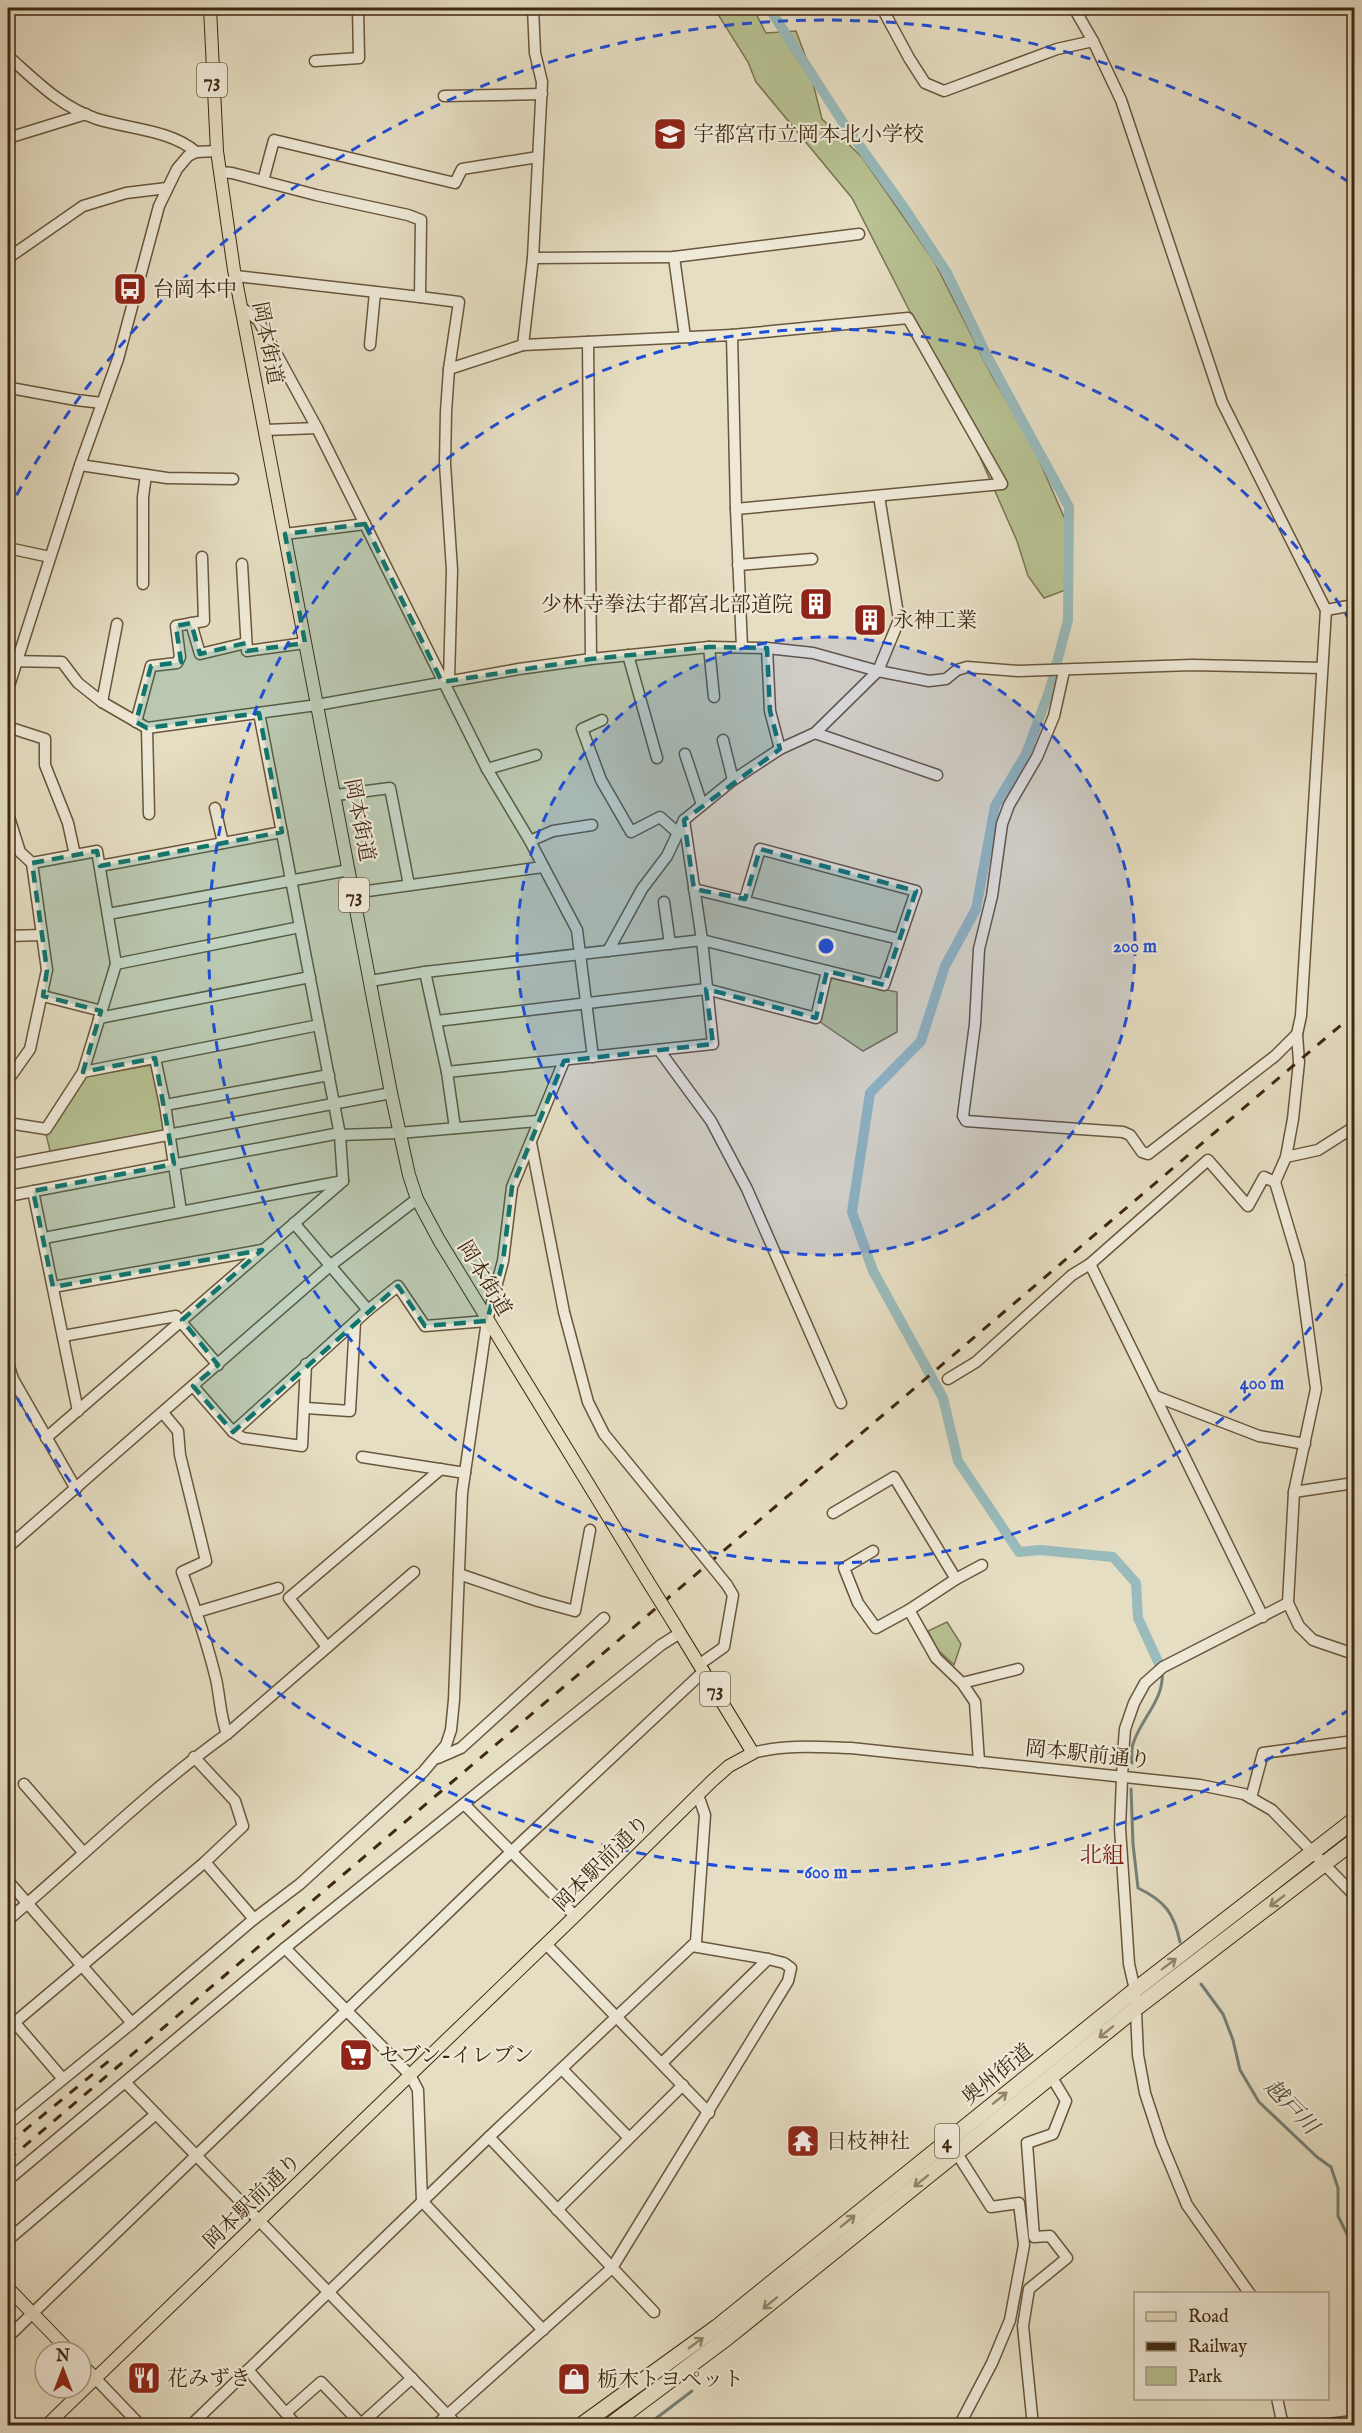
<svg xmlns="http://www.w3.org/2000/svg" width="1362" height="2433" viewBox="0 0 1362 2433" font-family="'IM FELL English','Noto Serif JP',serif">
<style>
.green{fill:#b7c192;stroke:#7b7451;stroke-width:1.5}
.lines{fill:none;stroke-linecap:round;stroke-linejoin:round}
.stream{stroke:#758077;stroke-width:3}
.canal{stroke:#99bbbc;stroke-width:10}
.minor-casing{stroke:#69563d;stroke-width:13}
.major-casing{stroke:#3f2810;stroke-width:14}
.highway-casing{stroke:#3f2810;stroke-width:17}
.minor{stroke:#efead8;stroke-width:10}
.major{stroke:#e6dec3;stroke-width:12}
.highway{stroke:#e6dec3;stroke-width:15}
.rail{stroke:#3f2810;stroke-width:3;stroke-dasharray:10 10;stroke-linecap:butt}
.minor-bridge-casing{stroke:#69563d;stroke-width:13;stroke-linecap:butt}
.major-bridge-casing{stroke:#3f2810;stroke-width:14;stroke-linecap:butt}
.minor-bridge{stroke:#efead8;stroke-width:10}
.major-bridge{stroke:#e6dec3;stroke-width:12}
.oneway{stroke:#92836a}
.marked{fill:#0f766e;fill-opacity:0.2;stroke:#0f766e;stroke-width:4.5;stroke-dasharray:12 8;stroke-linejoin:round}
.ring{fill:none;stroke:#1d4ed8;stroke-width:3;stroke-dasharray:10 8}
.labels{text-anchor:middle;stroke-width:4.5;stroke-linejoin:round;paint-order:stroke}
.shield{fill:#efead8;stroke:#74624c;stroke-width:1.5}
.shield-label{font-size:20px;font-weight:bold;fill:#3f2810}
.poi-label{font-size:21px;fill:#3f2810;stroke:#efead8;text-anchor:start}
.street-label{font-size:21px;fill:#3f2810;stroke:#efead8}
.neighbourhood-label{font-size:22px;fill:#7a1f14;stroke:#efead8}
.water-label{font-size:22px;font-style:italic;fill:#564d3b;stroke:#efead8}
.centre{fill:#1d4ed8;stroke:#efead8;stroke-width:3}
.ring-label{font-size:18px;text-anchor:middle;font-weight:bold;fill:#1d4ed8;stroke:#efead8;stroke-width:4.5;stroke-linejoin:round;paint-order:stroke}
</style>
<rect width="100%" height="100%" fill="#e6dec3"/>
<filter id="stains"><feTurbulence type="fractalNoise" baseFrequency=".00333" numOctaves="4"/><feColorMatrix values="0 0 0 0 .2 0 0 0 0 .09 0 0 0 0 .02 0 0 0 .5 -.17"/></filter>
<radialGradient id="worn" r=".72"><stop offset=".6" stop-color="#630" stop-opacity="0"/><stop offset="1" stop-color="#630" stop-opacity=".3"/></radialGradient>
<g class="green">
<path d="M714,8H753L766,33L796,31L808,63L822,119L862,157L934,261L992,376L1031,442L1068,526V589L1044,598L1028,576L1017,541L953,396L852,198L756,82L748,62Z"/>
<path d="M830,978L897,992V1032L863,1051L820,1022Z"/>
<path d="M152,1065L166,1139L52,1160L46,1134L84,1077Z"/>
<path d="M947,1622L961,1644L954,1665L938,1650L928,1631Z"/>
</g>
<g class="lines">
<g class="stream">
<path d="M1132,1763C1132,1757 1131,1750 1133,1744C1140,1720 1165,1699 1162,1672"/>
<path d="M1131,1789L1133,1844L1138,1888C1165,1901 1174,1913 1180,1942"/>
<path d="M1201,1984L1223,2014L1233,2040L1240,2070L1259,2102L1317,2157L1331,2167L1338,2188V2216L1354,2248"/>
<path d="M646,2426L692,2391"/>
</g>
<path class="canal" d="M769,8L844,124L905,209L947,273L987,356L1069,507L1068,620L1050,689L1026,754L995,806L976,909L945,966L921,1041L870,1093L852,1212L873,1271L943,1398L958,1461L1019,1552L1040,1550L1113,1557L1136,1583L1138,1618L1160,1666"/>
<g class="minor-casing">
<g id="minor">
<path d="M882,8L909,58L925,83L944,91L1057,49L1093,41"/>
<path d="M8,56C36,81 61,107 97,119C129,129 171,130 196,152"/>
<path d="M315,61L359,58L358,8"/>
<path d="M444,96L542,94"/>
<path d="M8,138L86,114"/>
<path d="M220,172L232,173L316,195L408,215L421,220L420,297L459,302L449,369L446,412L445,464L452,570L449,680"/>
<path d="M263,181L274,140L455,183L462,169L538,157"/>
<path d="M674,257L685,337"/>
<path d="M8,258L83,206L126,193L167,188"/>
<path d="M533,258L674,257L859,234"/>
<path d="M236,276L420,297"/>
<path d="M242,308L258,320L317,428L487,769L530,841L577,930L593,1057"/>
<path d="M732,335L908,318L1002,484L736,509"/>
<path d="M588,342L591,659"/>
<path d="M370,345L375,292"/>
<path d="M523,345L533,258L542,82L535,53L533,8"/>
<path d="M449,369L523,345L732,335L736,509L742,647"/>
<path d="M16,389L76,400L102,403"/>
<path d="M266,430L317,428"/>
<path d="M80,465L167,478L233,479"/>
<path d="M285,534L365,524"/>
<path d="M8,548L50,557"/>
<path d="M242,564L247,651L305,643"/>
<path d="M738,565L812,559"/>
<path d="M143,584V497L146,475"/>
<path d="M1326,610L1354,605"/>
<path d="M191,623L200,654L246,643"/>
<path d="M709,647L714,697"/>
<path d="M767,648L770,711L780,749"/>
<path d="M628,655L657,758"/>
<path d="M8,661L62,662L78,683L102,702L147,728L317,705L519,669L591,659L709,647L767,648L813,653L878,671L929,681L946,679L957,670L967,667L1018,671L1192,665L1322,668"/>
<path d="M1064,671L1054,716L1037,757L1009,805L1002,824L992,896L979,949L975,1024L963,1116L966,1121L1123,1132L1130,1135L1142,1152L1148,1154L1275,1056L1297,1034L1301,1016L1326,610L1222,402L1121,100L1093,41L1074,8"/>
<path d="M8,689L80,465L118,359L159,206L177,169L188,156L196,152L217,151"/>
<path d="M102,702L117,624"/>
<path d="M259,713L340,1135L343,1181"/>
<path d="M602,720L582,729L601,780L631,832L660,817L678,833"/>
<path d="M136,722L151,666L177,663L180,657L176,626L204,621L202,557"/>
<path d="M8,727L45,739V765L68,823L75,855"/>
<path d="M147,728L149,814"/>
<path d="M815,733L937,775"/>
<path d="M723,740L733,780"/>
<path d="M685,754L702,805"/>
<path d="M487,769L536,755"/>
<path d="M336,795L390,788L409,885"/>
<path d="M215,808L223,843"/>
<path d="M8,814L20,852L32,863"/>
<path d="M530,841L553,831L592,825"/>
<path d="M100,866L282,832"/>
<path d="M694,889L899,939"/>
<path d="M353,893L543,867"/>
<path d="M664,902L670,944"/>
<path d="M108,914L349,870"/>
<path d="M8,936L42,935"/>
<path d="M608,951L642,889L667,856L684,820L733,780L780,749L815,733L878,671L899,620L879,496"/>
<path d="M116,964L300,927"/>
<path d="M425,972L447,1072L455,1128"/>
<path d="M370,981L425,972L702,940L884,985L916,891L760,849L745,899"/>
<path d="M43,996L102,1011"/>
<path d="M99,1018L310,977"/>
<path d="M437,1021L706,989L816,1018L827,971"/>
<path d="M1297,1034L1299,1062L1293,1119L1286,1157L1275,1182L1299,1263L1316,1389L1294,1492L1288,1603L1299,1626L1313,1640L1354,1654"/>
<path d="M659,1050L711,1121L747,1189L841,1403"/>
<path d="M155,1058L165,1105L181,1211"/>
<path d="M83,1072L319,1025"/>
<path d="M447,1072L713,1044L702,940L684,820"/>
<path d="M8,1080L30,1049L47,970L32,863L97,851L116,964L83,1072L46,1129L8,1123"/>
<path d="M165,1105L329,1075"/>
<path d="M340,1135L399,1133L538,1121"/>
<path d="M531,1143L564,1312L588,1402L604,1434L688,1537"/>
<path d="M1286,1157L1318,1150L1354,1127"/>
<path d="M8,1165L391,1093"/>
<path d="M33,1191L78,1411"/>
<path d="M8,1196L340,1133"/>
<path d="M44,1238L343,1181"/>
<path d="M53,1287L262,1250"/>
<path d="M368,1310L398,1286L425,1326L487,1321"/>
<path d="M63,1336L176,1316L218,1365"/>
<path d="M8,1363L13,1379L76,1489"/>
<path d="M948,1379L976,1362L1072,1275L1090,1264"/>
<path d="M193,1386L233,1432L243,1438L302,1446L306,1364"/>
<path d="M1155,1396L1259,1436L1305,1444"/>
<path d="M306,1408L350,1411L355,1322"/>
<path d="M163,1413L178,1431L180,1455L206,1561L182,1572C195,1607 207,1642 216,1679C220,1697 220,1716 227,1734"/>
<path d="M233,1432L368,1310L294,1223"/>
<path d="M46,1438L343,1181"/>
<path d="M362,1457L465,1473"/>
<path d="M1294,1492L1354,1483"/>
<path d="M833,1513L894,1477L956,1579L909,1610L936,1658L962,1683L975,1702L979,1762"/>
<path d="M8,1547L331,1265L417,1199"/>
<path d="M873,1551L844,1568L858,1603L876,1628L909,1610"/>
<path d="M459,1574L538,1601L575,1611L590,1530"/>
<path d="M956,1579L982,1565"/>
<path d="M197,1612L278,1588"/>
<path d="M1263,1617L1090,1264L1208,1160L1248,1206L1264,1177L1275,1182"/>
<path d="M327,1647L289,1598L441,1469"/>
<path d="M700,1664L724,1647L733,1595L727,1585"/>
<path d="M962,1683L1018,1669"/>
<path d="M753,1753C785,1744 819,1747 851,1748L1200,1785L1244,1794L1272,1810L1354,1895"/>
<path d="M438,1758L461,1748L604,1618"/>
<path d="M24,1784L83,1852"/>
<path d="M1251,1798L1263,1753L1354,1741"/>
<path d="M464,1804L575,1916"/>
<path d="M205,1862L254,1919"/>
<path d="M8,1881L132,2023"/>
<path d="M8,1920C81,1858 149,1790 227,1734L414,1572"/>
<path d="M546,1944L709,2113"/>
<path d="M285,1948L410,2075L418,2090L422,2201L543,2330"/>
<path d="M15,2023L63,2079"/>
<path d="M8,2028L205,1862L243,1826L235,1801L194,1757"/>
<path d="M662,2063L768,1959L692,1946"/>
<path d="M562,2069L629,2138"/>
<path d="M126,2083L458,2426"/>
<path d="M8,2124L132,2023L254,1919L300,1884L423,1772L446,1745L451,1730L454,1700L462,1493L487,1321L503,1261L512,1187L564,1061"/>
<path d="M489,2137L654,2312"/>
<path d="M956,2152L991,2207L1019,2203L1024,2245L1010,2320L992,2363L959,2426"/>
<path d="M8,2180L285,1948L661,1645L680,1633"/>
<path d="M557,2210L683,2085"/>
<path d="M8,2240L156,2114"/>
<path d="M1250,2294L1187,2205L1161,2142L1145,2093L1138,2055L1135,1990L1129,1964L1120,1828L1123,1754L1125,1729L1134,1703L1145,1683L1163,1667L1288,1603"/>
<path d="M8,2337L512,1851L704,1671"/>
<path d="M248,2370L297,2426"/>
<path d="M96,2379L141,2426"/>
<path d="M1277,2398L1283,2426"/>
<path d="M286,2413L321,2382L361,2424L412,2378"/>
<path d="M190,2426L489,2137L696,1942L705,1815L698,1795"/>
<path d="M435,2426L612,2268L788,1981L791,1968L784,1963L768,1959"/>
<path d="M1033,2426L1023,2326L1029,2289L1067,2258L1050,2236L1034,2237L1027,2143L1053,2134L1066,2101L1051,2076"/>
<path d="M1311,2426L1354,2421"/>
</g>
</g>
<g class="major-casing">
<g id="major">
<path d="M210,8L217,151L234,270L391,1093L409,1175L417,1199L439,1240L647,1580"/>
<path d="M8,2288L70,2352"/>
<path d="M81,2364L96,2379"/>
<path d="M46,2426L575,1916L712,1781L729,1766L753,1753L675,1625"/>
</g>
</g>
<g class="highway-casing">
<g id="highway">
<path d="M580,2426L717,2327L1135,1990L1354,1820"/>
<path d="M609,2426L728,2337L1135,2009L1354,1841"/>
</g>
</g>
<use href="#minor" class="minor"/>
<use href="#major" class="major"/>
<use href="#highway" class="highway"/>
<g class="rail">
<path d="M8,2144L110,2060"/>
<path d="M8,2160L1354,1014"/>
</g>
<g class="minor-bridge-casing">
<path id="minor-bridge" d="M688,1537L727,1585"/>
</g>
<g class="major-bridge-casing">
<path id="major-bridge" d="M647,1580L675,1625"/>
</g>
<use href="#minor-bridge" class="minor-bridge"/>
<use href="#major-bridge" class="major-bridge"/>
</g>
<defs><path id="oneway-shaft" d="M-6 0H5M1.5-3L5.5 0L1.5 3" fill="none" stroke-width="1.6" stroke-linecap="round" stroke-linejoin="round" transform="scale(1.5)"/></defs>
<g class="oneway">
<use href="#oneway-shaft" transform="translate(1277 1901) rotate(143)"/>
<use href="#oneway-shaft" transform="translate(1169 1964) rotate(-37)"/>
<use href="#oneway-shaft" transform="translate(1106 2032) rotate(141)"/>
<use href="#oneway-shaft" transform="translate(1000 2098) rotate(-39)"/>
<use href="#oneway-shaft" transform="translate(921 2181) rotate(141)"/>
<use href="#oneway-shaft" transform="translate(848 2221) rotate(-39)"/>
<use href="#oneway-shaft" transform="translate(770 2303) rotate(141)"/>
<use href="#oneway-shaft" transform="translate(696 2343) rotate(-36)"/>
</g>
<path class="marked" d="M365,524L442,682L591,659L709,647L767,648L770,711L780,749L684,820L694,889L745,899L760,849L916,891L884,985L827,971L816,1018L706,989L713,1044L564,1061L512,1187L503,1261L487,1321L425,1326L398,1286L233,1432L193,1386L218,1365L182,1320L262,1250L53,1287L33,1191L174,1164L155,1058L83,1072L101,1011L43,996L47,970L32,863L97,851L100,866L282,832L259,713L147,728L136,722L151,666L181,662L176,626L191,623L200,654L246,643L247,651L305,643L285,534Z"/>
<circle cx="826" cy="946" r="309" fill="#1d4ed8" fill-opacity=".12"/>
<g class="ring">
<circle cx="826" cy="946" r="309"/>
<path d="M1352 1268A617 617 0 1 1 1352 624"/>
<path d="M1350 1709A926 926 0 0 1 8 1381M8 511A926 926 0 0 1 1350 183"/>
</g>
<defs>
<g id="school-square" transform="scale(1.725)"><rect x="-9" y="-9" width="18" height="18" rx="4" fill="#8f2418" stroke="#efead8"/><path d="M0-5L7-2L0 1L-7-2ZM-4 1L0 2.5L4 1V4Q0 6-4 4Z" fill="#fff"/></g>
<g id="bus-square" transform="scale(1.725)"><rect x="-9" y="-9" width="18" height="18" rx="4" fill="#8f2418" stroke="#efead8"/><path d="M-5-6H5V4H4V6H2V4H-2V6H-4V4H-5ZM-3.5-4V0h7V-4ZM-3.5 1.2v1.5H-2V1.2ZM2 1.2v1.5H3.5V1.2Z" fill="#fff"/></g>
<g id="building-square" transform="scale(1.725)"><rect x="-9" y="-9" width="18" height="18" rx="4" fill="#8f2418" stroke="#efead8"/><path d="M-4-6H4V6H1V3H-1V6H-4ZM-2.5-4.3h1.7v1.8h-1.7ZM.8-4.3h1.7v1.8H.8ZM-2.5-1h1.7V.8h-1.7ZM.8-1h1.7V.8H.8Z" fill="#fff"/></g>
<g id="supermarket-square" transform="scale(1.725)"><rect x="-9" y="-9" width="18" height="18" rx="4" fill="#8f2418" stroke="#efead8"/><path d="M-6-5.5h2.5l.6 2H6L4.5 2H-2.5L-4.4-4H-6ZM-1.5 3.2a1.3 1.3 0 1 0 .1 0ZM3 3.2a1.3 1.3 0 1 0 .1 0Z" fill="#fff"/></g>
<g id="temple-square" transform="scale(1.725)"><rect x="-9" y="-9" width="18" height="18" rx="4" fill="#8f2418" stroke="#efead8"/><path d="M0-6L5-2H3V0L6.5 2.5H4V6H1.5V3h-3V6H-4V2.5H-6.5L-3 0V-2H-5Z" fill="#fff"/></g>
<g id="restaurant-square" transform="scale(1.725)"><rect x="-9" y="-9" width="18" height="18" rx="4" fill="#8f2418" stroke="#efead8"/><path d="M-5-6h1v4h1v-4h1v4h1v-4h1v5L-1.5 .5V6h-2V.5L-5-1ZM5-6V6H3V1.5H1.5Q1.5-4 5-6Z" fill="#fff"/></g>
<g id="shop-square" transform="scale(1.725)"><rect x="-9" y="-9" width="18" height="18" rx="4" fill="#8f2418" stroke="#efead8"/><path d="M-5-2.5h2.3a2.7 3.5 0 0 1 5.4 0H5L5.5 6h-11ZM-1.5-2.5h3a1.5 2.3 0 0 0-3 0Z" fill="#fff"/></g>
</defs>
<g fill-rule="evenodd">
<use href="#school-square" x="670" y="134"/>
<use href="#bus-square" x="130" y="289"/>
<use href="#building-square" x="816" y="604"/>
<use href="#building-square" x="870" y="620"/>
<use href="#supermarket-square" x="356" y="2055"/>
<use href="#temple-square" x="803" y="2141"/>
<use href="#restaurant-square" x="144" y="2378"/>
<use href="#shop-square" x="574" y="2379"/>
</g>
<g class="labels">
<g class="shield">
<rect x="197" y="63" width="30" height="34" rx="4.5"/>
<rect x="339" y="878" width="30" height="34" rx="4.5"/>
<rect x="700" y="1672" width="30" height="34" rx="4.5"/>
<rect x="935" y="2124" width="24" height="34" rx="4.5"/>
</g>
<g class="shield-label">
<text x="212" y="87">73</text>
<text x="354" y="902">73</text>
<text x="715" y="1696">73</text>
<text x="947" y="2148">4</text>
</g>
<g class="poi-label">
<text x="693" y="141">宇都宮市立岡本北小学校</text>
<text x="153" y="296">台岡本中</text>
<text x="793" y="611" text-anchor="end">少林寺拳法宇都宮北部道院</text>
<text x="893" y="627">永神工業</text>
<text x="379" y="2062">セブン-イレブン</text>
<text x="826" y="2148">日枝神社</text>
<text x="167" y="2385">花みずき</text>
<text x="597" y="2386">栃木トヨペット</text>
</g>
<g class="street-label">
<text transform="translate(268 343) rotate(79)" y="7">岡本街道</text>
<text transform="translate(360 820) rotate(79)" y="7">岡本街道</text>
<text transform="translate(485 1278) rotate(59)" y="7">岡本街道</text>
<text transform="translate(1088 1754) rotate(6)" y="7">岡本駅前通り</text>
<text transform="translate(601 1863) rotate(-45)" y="7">岡本駅前通り</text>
<text transform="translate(997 2074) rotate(-39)" y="7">奥州街道</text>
<text transform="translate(252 2201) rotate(-44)" y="7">岡本駅前通り</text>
</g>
<g class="neighbourhood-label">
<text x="1102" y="1862">北組</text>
</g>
<g class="water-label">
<text transform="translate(1292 2106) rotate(46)" y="8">越戸川</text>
</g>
</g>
<circle cx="826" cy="946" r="9" class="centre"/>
<g class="ring-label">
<text x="1135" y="952">200 m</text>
<text x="1262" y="1389">400 m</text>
<text x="826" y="1878">600 m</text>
</g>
<rect width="1362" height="2433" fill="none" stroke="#e6dec3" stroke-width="30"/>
<rect x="9" y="9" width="1344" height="2415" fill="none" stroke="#3f2810" stroke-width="3"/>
<rect x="15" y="15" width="1332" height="2403" fill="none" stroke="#3f2810" stroke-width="1.5"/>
<rect x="1134" y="2292" width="195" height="108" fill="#efead8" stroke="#a99c88" stroke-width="1.5"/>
<rect x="1146" y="2312" width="30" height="9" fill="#e6dec3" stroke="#a99c88" stroke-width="1.5"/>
<text x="1188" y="2322" font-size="18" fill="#3f2810">Road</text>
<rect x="1146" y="2342" width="30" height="9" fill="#3f2810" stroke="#a99c88" stroke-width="1.5"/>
<text x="1188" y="2352" font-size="18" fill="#3f2810">Railway</text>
<rect x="1146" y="2367" width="30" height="18" fill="#b7c192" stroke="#a99c88" stroke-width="1.5"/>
<text x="1188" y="2382" font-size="18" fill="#3f2810">Park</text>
<g transform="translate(63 2370)"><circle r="28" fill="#efead8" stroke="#a99c88" stroke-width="1.5"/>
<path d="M0-4.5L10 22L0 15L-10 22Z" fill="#8f2418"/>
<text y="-9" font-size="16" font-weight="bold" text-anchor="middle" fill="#3f2810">N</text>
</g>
<rect width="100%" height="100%" filter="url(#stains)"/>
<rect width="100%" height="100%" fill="url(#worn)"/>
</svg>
